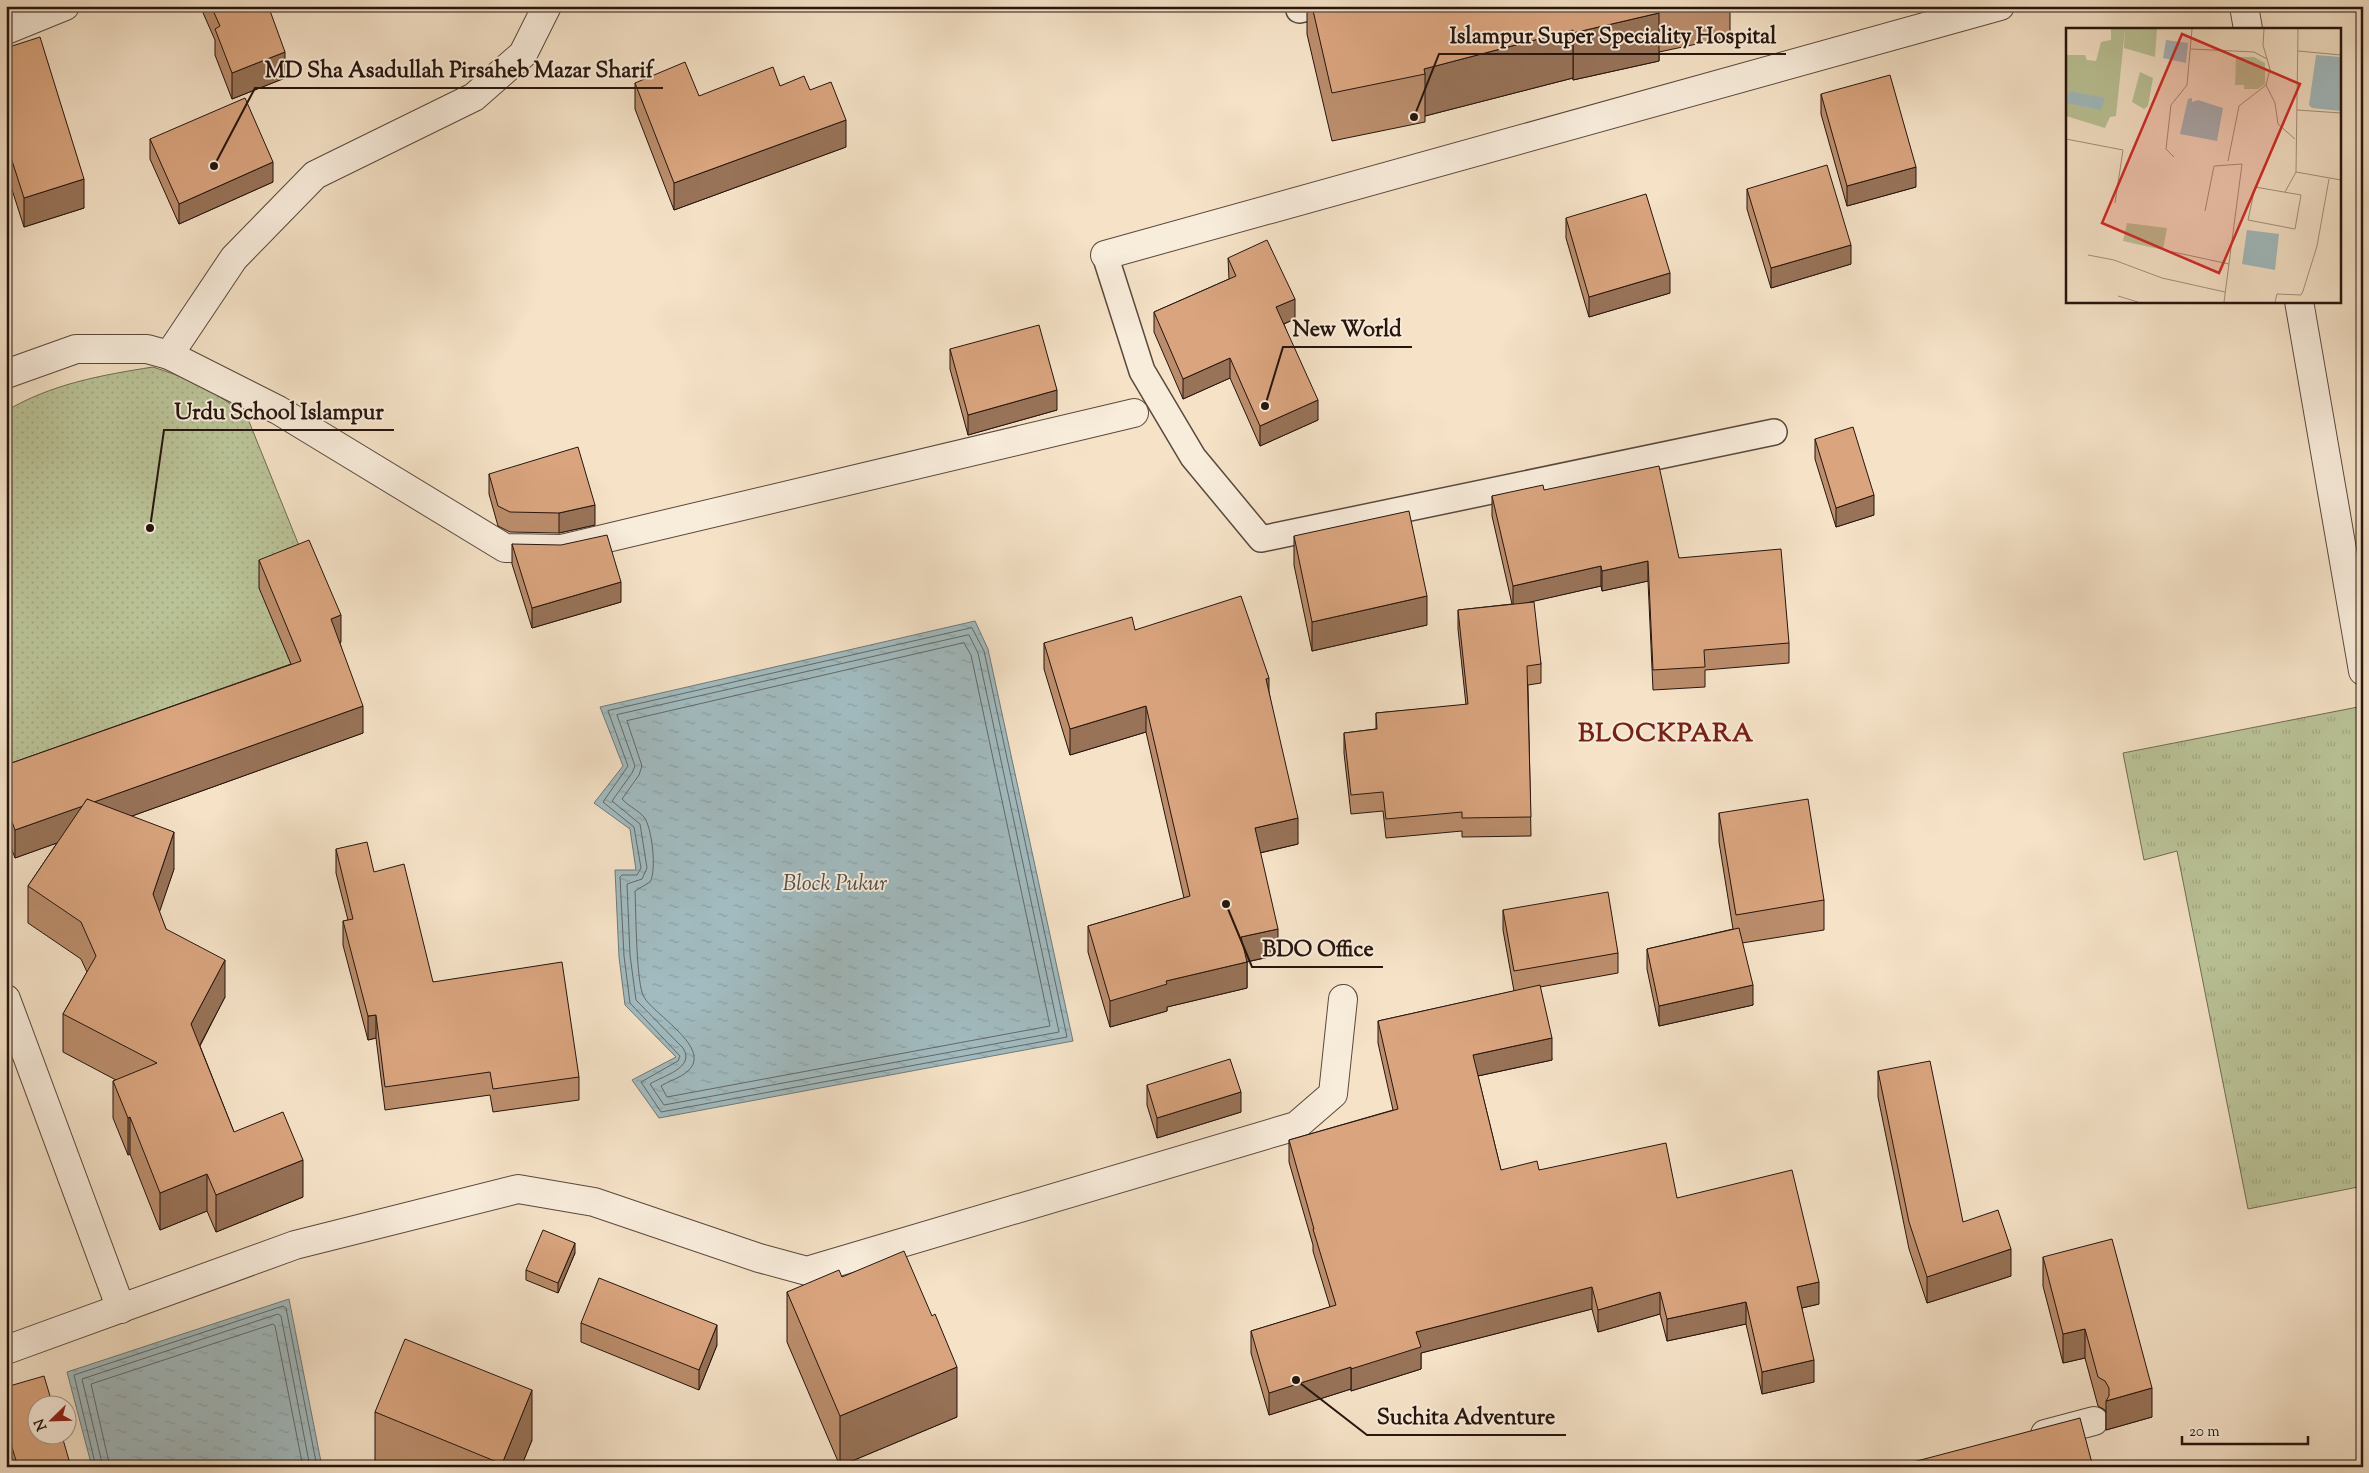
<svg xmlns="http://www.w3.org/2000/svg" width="2369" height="1473" viewBox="0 0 2369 1473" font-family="'Sorts Mill Goudy',serif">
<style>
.grass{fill:url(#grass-tufts);stroke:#706c52}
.park{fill:url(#park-dots);stroke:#706c52}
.water{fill:url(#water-ripples);stroke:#707979}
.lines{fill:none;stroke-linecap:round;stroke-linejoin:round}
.shore{stroke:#646867;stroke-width:1}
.lane-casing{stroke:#5a483c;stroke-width:28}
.street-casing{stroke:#5a483c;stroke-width:30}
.lane{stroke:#f8ecdb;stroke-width:25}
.street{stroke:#f8ecdb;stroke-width:28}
.wall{fill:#bb8d6c;stroke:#26150e}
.shaded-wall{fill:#987358;stroke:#26150e}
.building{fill:#d9a47e;stroke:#26150e}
.labels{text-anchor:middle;stroke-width:4;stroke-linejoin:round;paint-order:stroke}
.water-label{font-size:22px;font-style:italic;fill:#514f4c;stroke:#f8ecdb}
.district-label{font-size:26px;font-weight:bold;letter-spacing:1px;fill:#7a1f14;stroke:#f8ecdb}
.inset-road{fill:none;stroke:#a2907d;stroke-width:1}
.view{fill:#d62828;fill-opacity:0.15;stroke:#d62828;stroke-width:2.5}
.inset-edge{fill:none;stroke:#26150e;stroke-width:2.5}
.leader{fill:none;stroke:#26150e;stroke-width:2}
.callout-dot{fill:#26150e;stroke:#f8ecdb;stroke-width:2}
.callout-label{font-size:22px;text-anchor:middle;font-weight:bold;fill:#26150e;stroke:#f8ecdb;stroke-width:4;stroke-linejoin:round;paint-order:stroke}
</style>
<defs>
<pattern id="grass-tufts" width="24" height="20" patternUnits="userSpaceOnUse" patternTransform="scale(1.25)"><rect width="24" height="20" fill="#bac397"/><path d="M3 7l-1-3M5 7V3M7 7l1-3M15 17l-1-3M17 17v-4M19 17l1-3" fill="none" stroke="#a0a781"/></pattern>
<pattern id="park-dots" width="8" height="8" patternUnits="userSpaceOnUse" patternTransform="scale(1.25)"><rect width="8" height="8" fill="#bac397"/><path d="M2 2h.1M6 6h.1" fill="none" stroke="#a0a781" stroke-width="1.8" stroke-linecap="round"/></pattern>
<pattern id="water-ripples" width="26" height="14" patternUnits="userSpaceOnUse" patternTransform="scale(1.25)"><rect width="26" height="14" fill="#a1bbc0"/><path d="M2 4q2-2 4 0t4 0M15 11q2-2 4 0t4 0" fill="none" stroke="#8aa0a4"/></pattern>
</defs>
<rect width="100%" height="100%" fill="#f5e2c7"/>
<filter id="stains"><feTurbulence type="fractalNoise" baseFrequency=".004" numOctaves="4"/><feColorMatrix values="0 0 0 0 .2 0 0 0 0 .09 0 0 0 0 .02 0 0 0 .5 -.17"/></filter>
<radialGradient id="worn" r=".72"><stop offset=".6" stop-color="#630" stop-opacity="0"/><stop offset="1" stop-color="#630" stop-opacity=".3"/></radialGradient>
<path class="grass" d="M2363,706V1186L2248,1209L2177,851L2144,860L2123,753Z"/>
<path class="park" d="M153,367L197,382L246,414L308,568L298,681L6,789V411C51,384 102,375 153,367Z"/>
<g class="water">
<path d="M975,621L988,649L1073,1041L659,1118L632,1080L676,1057L625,1005L619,957L615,870H636L630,829L594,803L623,766L600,707Z"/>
<path d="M289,1299L322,1467H92L67,1372Z"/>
</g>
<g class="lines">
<g class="shore">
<path d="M972,628L984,651L1067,1037L661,1112L641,1082L678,1061L680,1056L630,1003L624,956L620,877L622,875H637L641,868L634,827L603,802L628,766L608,711Z"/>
<path d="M969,635L978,653L1059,1032L664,1105L650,1084C662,1076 696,1068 683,1048L636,1000L630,955L627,884L642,879L647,868L640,824L612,801L632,773L635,766L617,715Z"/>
<path d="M964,643L971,655L1050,1026L667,1097L661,1086C669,1081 680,1078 688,1071C713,1048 654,1015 644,997C636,985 636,910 635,891L650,882C657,871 652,827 644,817C638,810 628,806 622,799L639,775L642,766L627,721Z"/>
<path d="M96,1467L74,1375L283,1306L286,1308L317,1467"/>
<path d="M103,1467L82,1379L278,1314L281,1316L310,1467"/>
<path d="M110,1467L91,1384L273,1324L275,1326L303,1467"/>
</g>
<g class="lane-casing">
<g id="lane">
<path d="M1298,6L1299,10L1318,6"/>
<path d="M1105,255L1142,371L1193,457L1261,539L1774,432"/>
</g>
</g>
<g class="street-casing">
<g id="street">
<path d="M2244,6L2248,29"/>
<path d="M6,30L65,6"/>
<path d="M1105,255L2000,6"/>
<path d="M2299,301L2363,671"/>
<path d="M169,355L278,410L505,548L561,549L1134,413"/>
<path d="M6,374L76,349H147L169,355L234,258L315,175L474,97L523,54L547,6"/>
<path d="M6,999L121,1309"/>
<path d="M6,1350L295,1245L518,1189L594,1202L759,1258L807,1271L1296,1126L1333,1094L1343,999"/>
<path d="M2045,1434L2094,1421"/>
</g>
</g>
<use href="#lane" class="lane"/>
<use href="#street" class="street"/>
</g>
<g class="wall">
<path d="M200,6H265L285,78L232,99L215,55V40Z"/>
<path d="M1307,6H1730V37L1659,52V61L1573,80V78L1425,116V122L1332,141L1307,34Z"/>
<path d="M6,48L84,208L24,227L6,171Z"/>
<path d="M635,83L699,96L780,86L810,90L846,147L674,210L635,109Z"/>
<path d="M1821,94L1916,187L1847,206L1821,114Z"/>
<path d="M150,139L273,182L179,224L150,159Z"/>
<path d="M1747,189L1851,264L1771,288L1747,209Z"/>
<path d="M1566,218L1670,293L1589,317L1566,238Z"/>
<path d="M1228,258L1295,319L1284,324L1318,420L1260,446L1230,378L1183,399L1154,332V312L1229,279Z"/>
<path d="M950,349L1057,410L968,435L950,369Z"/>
<path d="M1815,439L1874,515L1836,527L1815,459Z"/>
<path d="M489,474L595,525L559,533L510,532L498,526L489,494Z"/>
<path d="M1544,490L1679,558L1789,643V663L1705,670V687L1653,690L1648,581L1602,591L1601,586L1529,602L1541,664V683L1528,685L1531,836L1462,837V831L1386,838L1383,811L1351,814L1344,753V733L1376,729V713L1466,705L1458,629V610L1512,604L1492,516V496Z"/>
<path d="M1294,536L1427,625L1312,651L1294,565Z"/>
<path d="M512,544L621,602L532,628L512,564Z"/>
<path d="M259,560L341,642L340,643L363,733L132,816L174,869L159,912L166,929L225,997L200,1046L234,1132L303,1197L216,1232L207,1211L160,1230L130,1154L128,1155L113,1118V1081L116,1080L63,1052V1014L87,972L81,959L28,923V886L57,843L15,858L6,834V765L291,664L259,588Z"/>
<path d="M1135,630L1269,692L1298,844L1260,853L1278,955L1247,962V988L1167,1007V1011L1110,1027L1088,952V926L1184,898L1146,732L1070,755L1044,669V643Z"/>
<path d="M1719,813L1824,900V930L1742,943L1753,1005L1659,1026L1647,969V949L1733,929L1719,842Z"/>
<path d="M336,849L374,872L433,982L579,1077V1100L493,1112L490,1095L385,1110L376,1038L368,1040L343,945V921L348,920L336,873Z"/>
<path d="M1503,910L1618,953V973L1540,987L1552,1060L1478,1076L1501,1170H1539L1677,1198L1819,1304L1802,1308L1814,1382L1762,1394L1746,1324L1667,1341L1660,1314L1598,1332L1592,1309L1421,1353V1369L1351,1391V1389L1269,1415L1251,1353V1331L1330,1307L1313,1251V1245L1289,1162V1140L1393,1110L1378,1043V1021L1514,991L1503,930Z"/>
<path d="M1878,1071L1963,1222L2011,1276L1927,1303L1909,1249L1878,1097Z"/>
<path d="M1147,1085L1241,1112L1157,1138L1147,1105Z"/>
<path d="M575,1253L558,1293L526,1280V1270Z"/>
<path d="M2043,1257L2152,1417L2106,1430V1412L2105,1410L2098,1406L2085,1358L2063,1363L2043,1286Z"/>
<path d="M842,1277L957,1417L840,1466L787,1342V1292Z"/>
<path d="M581,1323L717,1345L699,1390L581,1342Z"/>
<path d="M6,1387L71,1467H12L6,1448Z"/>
<path d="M375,1412L532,1440L521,1467H385L375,1463Z"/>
</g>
<g class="shaded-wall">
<path d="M1659,13V61L1573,80V33Z"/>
<path d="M1573,30V78L1425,116V74L1424,69Z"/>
<path d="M285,52V78L232,99V73Z"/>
<path d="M846,120V147L674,210V183Z"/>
<path d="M273,162V182L179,224V204Z"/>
<path d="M1916,167V187L1847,206V186Z"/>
<path d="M84,179V208L24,227V198Z"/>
<path d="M1851,245V264L1771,288V268Z"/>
<path d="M1670,273V293L1589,317V297Z"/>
<path d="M1295,299V319L1276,327V307Z"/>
<path d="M1230,358V378L1183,399V379Z"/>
<path d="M1057,390V410L968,435V415Z"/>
<path d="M1318,400V420L1260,446V426Z"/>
<path d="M1874,495V515L1836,527V508Z"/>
<path d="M595,505V525L559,533V513Z"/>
<path d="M1648,561V581L1602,591V571Z"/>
<path d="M1601,566V586L1513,606V586Z"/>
<path d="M621,582V602L532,628V608Z"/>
<path d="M1427,596V625L1312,651V622Z"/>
<path d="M341,615V642L331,646V619Z"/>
<path d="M1269,678V704L1266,679Z"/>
<path d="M363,706V733L15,858V830Z"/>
<path d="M1146,706V732L1070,755V729Z"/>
<path d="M1298,818V844L1255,854V828Z"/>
<path d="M174,832V869L153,931V894Z"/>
<path d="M1278,929V955L1241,963V937Z"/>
<path d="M225,960V997L191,1062V1024Z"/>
<path d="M1247,962V988L1167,1007V1011L1110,1027V1001L1166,981Z"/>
<path d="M1753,985V1005L1659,1026V1006Z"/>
<path d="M376,1015V1038L368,1040V1016Z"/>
<path d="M1552,1038V1060L1473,1077V1055Z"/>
<path d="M1241,1092V1112L1157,1138V1118Z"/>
<path d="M130,1117V1154L128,1155V1118Z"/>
<path d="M303,1160V1197L216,1232V1195Z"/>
<path d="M207,1174V1211L160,1230V1193Z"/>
<path d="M575,1243V1253L558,1293V1283Z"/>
<path d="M2011,1249V1276L1927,1303V1277Z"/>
<path d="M1819,1282V1304L1797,1309V1287Z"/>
<path d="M1592,1287V1309L1421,1353V1369L1351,1391V1369L1416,1332Z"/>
<path d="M1660,1292V1314L1598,1332V1310Z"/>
<path d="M1746,1302V1324L1667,1341V1319Z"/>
<path d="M717,1325V1345L699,1390V1370Z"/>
<path d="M2085,1329V1358L2063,1363V1334Z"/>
<path d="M1814,1360V1382L1762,1394V1372Z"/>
<path d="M957,1367V1417L840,1466V1416Z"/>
<path d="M1351,1367V1389L1269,1415V1393Z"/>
<path d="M2152,1388V1417L2106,1430V1401Z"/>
<path d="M532,1390V1440L521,1467H502V1464Z"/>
</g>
<g class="building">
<path d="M211,6H265L266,9L269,8L285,52L232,73L215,29L220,26Z"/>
<path d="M1312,6H1658L1659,13L1573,33V30L1424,69L1425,74L1332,93Z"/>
<path d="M40,37L84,179L24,198L6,142V48Z"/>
<path d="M685,62L699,96L773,67L780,86L804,76L810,90L831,82L846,120L674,183L635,83Z"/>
<path d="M1890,75L1916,167L1847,186L1821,94Z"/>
<path d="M245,98L273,162L179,204L150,139Z"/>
<path d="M1827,165L1851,245L1771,268L1747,189Z"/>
<path d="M1646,194L1670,273L1589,297L1566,218Z"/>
<path d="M1267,240L1295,299L1276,307L1318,400L1260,426L1230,358L1183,379L1154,312L1236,276L1228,258Z"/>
<path d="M1039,325L1057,390L968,415L950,349Z"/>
<path d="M1853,427L1874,495L1836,508L1815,439Z"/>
<path d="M578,447L595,505L559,513L510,512L498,506L489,474Z"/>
<path d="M1659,466L1679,558L1781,549L1789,643L1704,650L1705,667L1653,670L1648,561L1602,571L1601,566L1513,586L1492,496L1543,485L1544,490Z"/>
<path d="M1409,511L1427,596L1312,622L1294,536Z"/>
<path d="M607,535L621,582L532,608L512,544L561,545Z"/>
<path d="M309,540L341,615L331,619L363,706L94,802L87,799L83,806L15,830L6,806V765L301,661L259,560Z"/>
<path d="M1241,596L1269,678L1266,679L1298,818L1255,828L1278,929L1241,937L1247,962L1166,981L1167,984L1110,1001L1088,926L1190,896L1146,706L1070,729L1044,643L1132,617L1135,630Z"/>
<path d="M1534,602L1541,664L1527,666L1531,817L1462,818V812L1386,819L1383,792L1351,795L1344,733L1377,729L1376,713L1468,704L1458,610Z"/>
<path d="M87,799L174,832L153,894L166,929L225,960L191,1024L234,1132L283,1112L303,1160L216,1195L207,1174L160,1193L130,1117L128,1118L113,1081L157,1063L63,1014L96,956L81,922L28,886Z"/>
<path d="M1808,799L1824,900L1736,915L1719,813Z"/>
<path d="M367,842L374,872L404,864L433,982L562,962L579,1077L493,1089L490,1072L385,1087L376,1015L368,1016L343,921L353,919L336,849Z"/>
<path d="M1608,892L1618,953L1514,971L1503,910Z"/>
<path d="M1739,928L1753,985L1659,1006L1647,949Z"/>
<path d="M1540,985L1552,1038L1473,1055L1501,1170L1537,1161L1539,1170L1666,1143L1677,1198L1792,1170L1819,1282L1797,1287L1814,1360L1762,1372L1746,1302L1667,1319L1660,1292L1598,1310L1592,1287L1416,1332L1421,1347L1351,1369V1367L1269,1393L1251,1331L1336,1305L1313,1229H1314L1289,1140L1398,1109L1378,1021Z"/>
<path d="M1230,1059L1241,1092L1157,1118L1147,1085Z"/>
<path d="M1930,1061L1963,1222L1998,1210L2011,1249L1927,1277L1909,1222L1878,1071Z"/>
<path d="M543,1230L575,1243L558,1283L526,1270Z"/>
<path d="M2112,1239L2152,1388L2106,1401L2109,1396V1388L2105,1381L2098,1377L2085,1329L2063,1334L2043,1257Z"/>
<path d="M904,1251L932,1316L935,1314L957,1367L840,1416L787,1292L839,1270L842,1277Z"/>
<path d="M599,1278L717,1325L699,1370L581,1323Z"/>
<path d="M405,1339L532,1390L502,1464L375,1412Z"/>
<path d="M44,1376L53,1406H38V1436H62L71,1467H18L6,1428V1387Z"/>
<path d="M2080,1418L2093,1467H1894Z"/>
</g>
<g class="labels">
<g class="water-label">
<text x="835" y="890">Block Pukur</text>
</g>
<g class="district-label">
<text x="1666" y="741">BLOCKPARA</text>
</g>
</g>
<g transform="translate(2066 28)">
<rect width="275" height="275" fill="#f5e2c7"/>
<path d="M74,44L87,50L82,78L78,81L66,74ZM61,195L101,200L97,222L57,213Z" fill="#bac397"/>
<path d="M45,1H59L50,88L44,89L39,100L0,88V27H19L21,32L30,33L35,14L45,12Z" fill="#bac397"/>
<path d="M59,1H91L89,29L58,20ZM170,29H188L199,35V56L192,61H178V57H169Z" fill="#bac397"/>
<path d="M100,12L122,15L120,35L97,30ZM250,27L275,29V83L246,80L243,77ZM3,63L39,70L35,82L1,75ZM126,70V74L132,72L157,80L151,113L114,106L122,71ZM181,202L213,206L209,242L176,236Z" fill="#a1bbc0"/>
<path class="inset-road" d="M198,1L197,17L204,41L200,57L209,75L212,96L229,111M125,21L188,24L201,31M232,23L275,27M231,82L275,85M0,111L57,122L49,175M108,129L100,121L105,77L121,57L126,1M162,133L173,78L200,57M230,144L232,1M230,144L275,152M189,159L235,167L229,201L182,192ZM219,164L230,144M139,183L148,138L176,136L158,274M98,222L163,236M22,227L48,232L96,250L159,264M52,268L72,274M209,274L211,266L235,267L237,263L251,218L263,151"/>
<path class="view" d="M116,6L234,56L153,245L36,195Z"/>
<rect width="275" height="275" class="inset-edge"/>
</g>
<path class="leader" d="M1414 117L1439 54H1786M214 166L255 88H663M1265 406L1283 347H1412M150 528L164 430H394M1226 904L1252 967H1383M1296 1380L1367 1435H1566"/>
<g class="callout-dot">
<circle cx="1414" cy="117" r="5"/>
<circle cx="214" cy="166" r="5"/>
<circle cx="1265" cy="406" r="5"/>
<circle cx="150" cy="528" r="5"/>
<circle cx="1226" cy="904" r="5"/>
<circle cx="1296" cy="1380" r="5"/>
</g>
<g class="callout-label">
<text x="1613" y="43">Islampur Super Speciality Hospital</text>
<text x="459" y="77">MD Sha Asadullah Pirsaheb Mazar Sharif</text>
<text x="1347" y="336">New World</text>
<text x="279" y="419">Urdu School Islampur</text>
<text x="1318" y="956">BDO Office</text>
<text x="1466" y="1424">Suchita Adventure</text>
</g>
<rect width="2369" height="1473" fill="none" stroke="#f5e2c7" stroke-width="25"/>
<rect x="8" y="8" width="2354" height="1458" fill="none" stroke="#26150e" stroke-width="2.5"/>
<rect x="12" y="12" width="2344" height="1448" fill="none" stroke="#26150e"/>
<g transform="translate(52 1420) rotate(247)"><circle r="24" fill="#f8ecdb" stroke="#a49689"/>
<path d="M0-4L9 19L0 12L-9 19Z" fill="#8f2418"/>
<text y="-8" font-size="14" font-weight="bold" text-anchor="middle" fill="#26150e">N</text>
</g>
<path d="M2182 1436v8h126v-8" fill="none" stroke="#26150e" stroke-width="2.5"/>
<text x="2189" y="1436" font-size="15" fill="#26150e" stroke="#f8ecdb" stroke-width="4" paint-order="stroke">20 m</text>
<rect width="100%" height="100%" filter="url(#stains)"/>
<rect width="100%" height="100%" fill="url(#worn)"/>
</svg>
